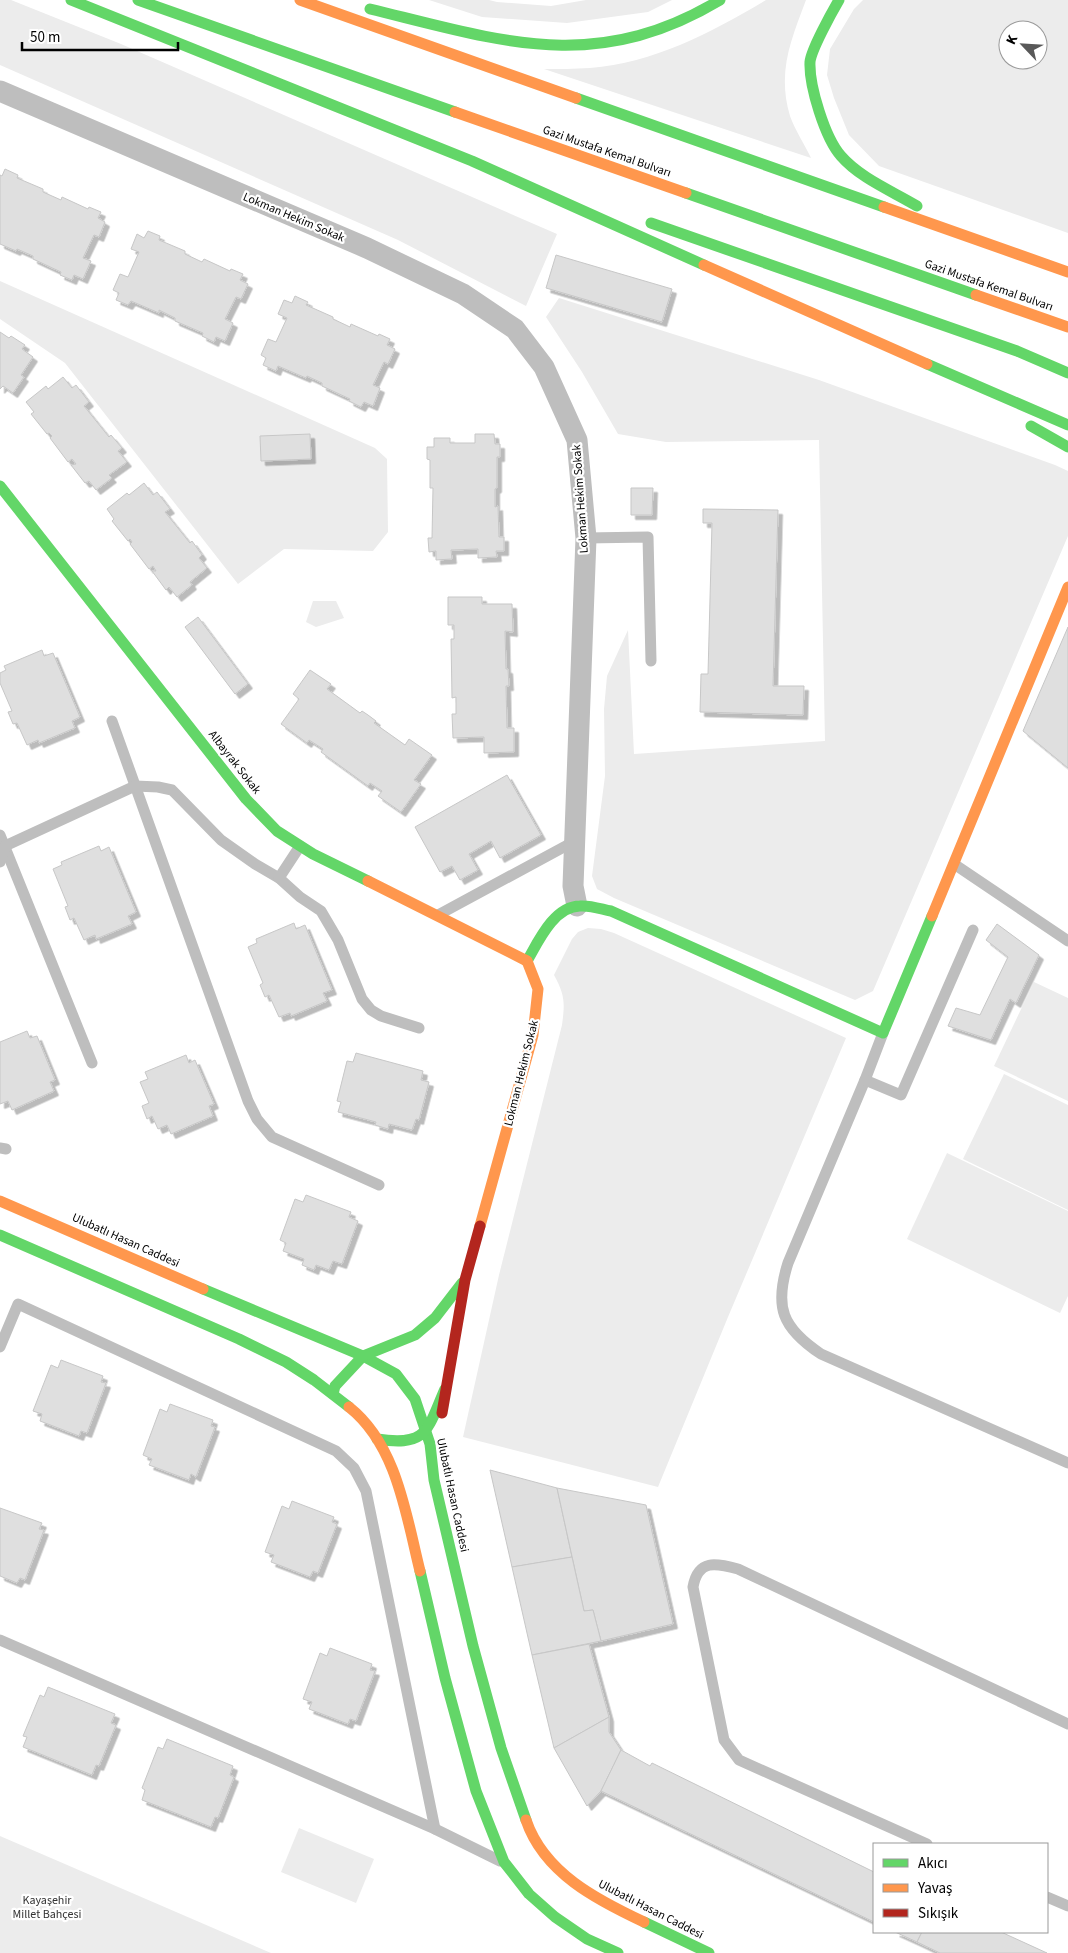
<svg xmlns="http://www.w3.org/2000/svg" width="1068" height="1953" viewBox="0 0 1068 1953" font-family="'Source Sans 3',sans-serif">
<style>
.green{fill:#ececec;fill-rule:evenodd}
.building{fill:#dfdfdf;stroke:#c7c7c7;filter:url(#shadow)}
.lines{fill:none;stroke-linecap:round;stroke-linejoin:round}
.lane{stroke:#bebebe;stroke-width:11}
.street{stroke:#bebebe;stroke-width:21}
.fast{stroke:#63d668;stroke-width:11}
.slow{stroke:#ff974d;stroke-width:11}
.jam{stroke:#b3261e;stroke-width:11}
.labels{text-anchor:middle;stroke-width:4.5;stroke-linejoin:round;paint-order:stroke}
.street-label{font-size:12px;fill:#000;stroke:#fff}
.park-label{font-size:12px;fill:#333;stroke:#fff}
</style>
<defs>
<filter id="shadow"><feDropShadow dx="4.5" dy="4.5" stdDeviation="0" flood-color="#0004"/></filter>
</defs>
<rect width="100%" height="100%" fill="#fff"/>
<g class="green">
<path d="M0,0H11L121,44L557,234L526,306L398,240L0,65Z"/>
<path d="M429,0H489L497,2L551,6L586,0H672L648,12L567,23L482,17Z"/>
<path d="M766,0H806C791,40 777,72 790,116C795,130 805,145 811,158L544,69C559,69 574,69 590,68C654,63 712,32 766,0Z"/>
<path d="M863,0H1068V233L879,166L849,135L834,98L827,75L830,49L854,9ZM1008,30H1038V60H1008Z"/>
<path d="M0,281L375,448L387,459L388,532L373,551L284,549L238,584L65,363L0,319Z"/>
<path d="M559,298L819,380L1055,465L1068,471V536L873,991L855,1000L614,898L597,889L592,876L605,776L604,709L607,676L628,630L634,754L825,741L819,440L666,442L618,434L582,372L546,317Z"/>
<path d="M313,601H336L344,618L316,627L306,622Z"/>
<path d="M588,928L601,929L614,933L846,1038L728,1317L658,1487L463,1437L499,1275L562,1025C565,1003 565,995 554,975L572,939L578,932Z"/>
<path d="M1034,982L1068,998V1101L994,1066Z"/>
<path d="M1004,1074L1068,1105V1210L963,1159Z"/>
<path d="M947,1153L1068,1211V1296L1060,1313L907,1239Z"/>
<path d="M299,1828L374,1859L356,1903L281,1872Z"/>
<path d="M0,1836L271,1953H0Z"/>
</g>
<g class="building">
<path d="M5,169L18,175L17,178L43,189V192L61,200L62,197L88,209L89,207L101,212L98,218L105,222L99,237L94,235L83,258L91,261L83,279L74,275L72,280L60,275L61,272L33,259V256L17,249L16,251L0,244V175L2,176Z"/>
<path d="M148,231L160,236L159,240L185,251V254L202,262L204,259L230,271L231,269L243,274L240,280L248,284L241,299L236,297L225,319L233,323L225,341L216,337L214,342L202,336L203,333L175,321V318L159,310V313L131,301L128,305L116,300L119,293L113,290L120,274L128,277L139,252L131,249L137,234L144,238Z"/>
<path d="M556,255L672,289L662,322L546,288Z"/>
<path d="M295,296L308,302L306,305L333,317V319L350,327L351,324L378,336L379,334L390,339L387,345L395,349L388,364L384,362L373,385L380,388L373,406L364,402L361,407L349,401L350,399L322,386V383L307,376L306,378L278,366L276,371L263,365L266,358L261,355L268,339L276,342L287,318L278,314L284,300L292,303Z"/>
<path d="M0,332L9,338L11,336L25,345L22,349L33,357L21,375L24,377L13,393L3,386L0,389Z"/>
<path d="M63,377L72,388L76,385L89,402L84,406L109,437L111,435L122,448L118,451L127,462L109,475L112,478L96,490L89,481L85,483L71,465L76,464L72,459L68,462L50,438L52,436L49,433L47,434L31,414L34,412L26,402L46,386L48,389Z"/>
<path d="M310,434L311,459L261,461L260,436Z"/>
<path d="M475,434H494L495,444H500V457H497V488L495,489V507L498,506L499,537H504V551H496L497,557L478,558V549L451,550L452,559L436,560V551L429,552L428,538H432L433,488H430V460L427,459V447H434V438H450V443H475Z"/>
<path d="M144,483L153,495L157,492L170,509L165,512L190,543L192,541L202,555L199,558L207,568L190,582L192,585L177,597L169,587L166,590L152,571H156L153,566L149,569L130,544L132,542L130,539L128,541L112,521L114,519L107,509L127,493L129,495Z"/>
<path d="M631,488H653L652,515H631Z"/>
<path d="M703,509L778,510L773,686H804L803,715L700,712L701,674H708L712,523H703Z"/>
<path d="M448,597H482V604H512L513,632L505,631L506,669H508L509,686H506L507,728H514V752L484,753V737L453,738L452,714H456V697L452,698L451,639H454V625H448Z"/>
<path d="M198,617L248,684L235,694L185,627Z"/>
<path d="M1068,627V768L1023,731Z"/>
<path d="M42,650L44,656L53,653L80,717L72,721L75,728L39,743L38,740L27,745L17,723L13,724L8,712L12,711L0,683V673L6,670L4,666Z"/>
<path d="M310,670L331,684L327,689L360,713L362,711L368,715L376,721L374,723L405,745L409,739L432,755L414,780L421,784L401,812L378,796L382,791L370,783L368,786L321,752L323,749L309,740L307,743L281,724L299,699L293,694Z"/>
<path d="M507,775L541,835L500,858L491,841L469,854L478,870L460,880L452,866L440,872L415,827Z"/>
<path d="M99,846L101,851L109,847L136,912L128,916L132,924L96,939L95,935L84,940L74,918L70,920L65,907L68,906L53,869L62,865L61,862Z"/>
<path d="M294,923L296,929L305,925L332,990L323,993L327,1001L291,1016L290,1013L279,1017L269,995L265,997L260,985L263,983L248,947L257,943L256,939Z"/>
<path d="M997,924L1039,955L1016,1003L1010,999L991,1040L948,1026L956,1008L980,1015L1008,957L986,940Z"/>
<path d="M27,1031L30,1038L37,1036L55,1080L50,1082L54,1091L12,1110L8,1101L0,1104V1042Z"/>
<path d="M356,1053L423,1071L421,1080L429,1082L419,1120L416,1119L412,1130L389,1124L388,1129L375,1125L376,1122L338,1112L341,1102L337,1101L347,1061L353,1062Z"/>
<path d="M186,1055L189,1063L195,1060L214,1104L209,1106L213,1116L171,1134L167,1125L158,1129L152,1116L147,1119L142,1106L149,1103L140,1082L148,1079L145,1072Z"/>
<path d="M306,1195L351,1212L349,1217L358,1221L342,1264L333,1261L329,1270L316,1265L314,1270L302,1265L304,1259L283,1251L286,1243L280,1240L295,1199L303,1202Z"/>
<path d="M61,1360L103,1376L101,1382L106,1383L87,1433L81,1431L79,1436L40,1421L42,1414L33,1411L51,1365L58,1368Z"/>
<path d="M170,1404L213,1420L211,1426L215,1427L196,1477L191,1474L189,1480L149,1465L152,1459L143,1455L160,1409L167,1412Z"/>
<path d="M490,1470L557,1488L572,1557L512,1567Z"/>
<path d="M557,1488L646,1505L673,1624L601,1641L593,1610L584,1611Z"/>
<path d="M292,1501L334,1517L332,1522L337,1524L318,1573L313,1571L310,1577L271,1562L274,1555L265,1552L282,1506L289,1509Z"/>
<path d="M0,1508L42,1523L39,1529L44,1530L25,1580L20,1578L17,1583L0,1576Z"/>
<path d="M572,1557L584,1611L593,1610L601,1641L532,1655L512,1567Z"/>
<path d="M589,1644L609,1717L554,1748L532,1655Z"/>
<path d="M330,1648L372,1664L370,1670L375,1671L356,1721L350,1719L348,1724L309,1709L312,1702L303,1699L320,1653L327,1656Z"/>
<path d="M48,1687L115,1714L111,1723L116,1725L99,1766L96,1765L92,1775L23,1747L27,1737L23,1736L40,1695L44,1697Z"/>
<path d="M609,1717V1732L621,1750L601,1791L587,1806L554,1748Z"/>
<path d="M167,1739L233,1766L230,1775L234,1777L218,1818L215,1817L211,1827L142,1800L145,1790L142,1788L158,1747L163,1749Z"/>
<path d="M621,1750L650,1766L652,1763L874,1872V1922L601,1791Z"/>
<path d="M895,1932H922L917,1942Z"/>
<path d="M922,1932H1001L1047,1953H940L917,1942Z"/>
</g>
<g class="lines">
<g class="lane">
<path d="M586,538L648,537L651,661"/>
<path d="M112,721L248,1101L257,1119L272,1137L379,1185"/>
<path d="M0,835L92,1063"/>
<path d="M0,862L5,846L135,786L158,787L172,790L221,840L255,864L279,878L300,897L321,911L338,940L362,999L371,1010L381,1016L419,1028"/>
<path d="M954,864L1068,941"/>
<path d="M279,878L300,846"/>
<path d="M438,915L575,841"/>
<path d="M883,1033L865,1080L788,1263C774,1307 782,1328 821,1354L1068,1463"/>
<path d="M865,1080L901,1095L973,930"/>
<path d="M0,1148L6,1149"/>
<path d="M0,1347L18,1304L336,1451L354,1468L366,1491L435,1829"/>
<path d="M0,1640L435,1829L500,1861"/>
<path d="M927,1844L739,1760L724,1740L693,1587C698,1559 716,1563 738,1569L1068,1724"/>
<path d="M1047,1897L1068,1906"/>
</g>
<path class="street" d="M0,91L367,248L463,294L515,329L544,367L577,440L586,538L573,886L577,906"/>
<g class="fast">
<path d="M71,0L472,161L704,265"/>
<path d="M138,0L455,112"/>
<path d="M839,0C832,12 811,50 810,62C809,86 825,138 841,156C860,178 892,191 917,206"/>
<path d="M370,9C501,41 595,75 720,0"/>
<path d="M576,98L884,207"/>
<path d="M686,193L976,295"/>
<path d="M651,223L1017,351L1068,373"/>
<path d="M927,364L1068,425"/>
<path d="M1031,426L1068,447"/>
<path d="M0,486L246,799L277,831L313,854L368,881"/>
<path d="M527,961C538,942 554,906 580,906C590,905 601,909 611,911L883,1033L932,916"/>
<path d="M0,1235L239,1339L286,1362L314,1380L349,1407"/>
<path d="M203,1289L363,1356L396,1374L415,1399L430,1444L434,1480L473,1646L501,1748L526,1820"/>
<path d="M333,1394L335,1386L363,1356L415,1335L435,1318L462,1283"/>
<path d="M377,1439C428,1447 427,1430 445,1389"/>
<path d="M420,1571L445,1678L476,1791L504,1862L529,1894L555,1917L587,1939L618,1953"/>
<path d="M644,1922L709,1953"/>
</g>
<g class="slow">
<path d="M300,0L576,98"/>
<path d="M455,112L686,193"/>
<path d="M884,207L1068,272"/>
<path d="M704,265L927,364"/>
<path d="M976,295L1068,327"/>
<path d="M368,881L527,961"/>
<path d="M932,916L1068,587"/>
<path d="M0,1201L203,1289"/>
<path d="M480,1226L533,1035L538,989L527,961"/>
<path d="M349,1407C397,1445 406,1515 420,1571"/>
<path d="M526,1820C544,1873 597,1900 644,1922"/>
</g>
<path class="jam" d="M442,1413L465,1280L480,1226"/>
</g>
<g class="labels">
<g class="street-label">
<text transform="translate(607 151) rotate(19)" y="4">Gazi Mustafa Kemal Bulvarı</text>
<text transform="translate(294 217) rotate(23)" y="4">Lokman Hekim Sokak</text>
<text transform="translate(989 285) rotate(19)" y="4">Gazi Mustafa Kemal Bulvarı</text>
<text transform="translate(580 499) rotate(-94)" y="4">Lokman Hekim Sokak</text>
<text transform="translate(235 762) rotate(52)" y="4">Albayrak Sokak</text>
<text transform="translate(521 1073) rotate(-76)" y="4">Lokman Hekim Sokak</text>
<text transform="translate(126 1240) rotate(24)" y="4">Ulubatlı Hasan Caddesi</text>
<text transform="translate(453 1495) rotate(78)" y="4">Ulubatlı Hasan Caddesi</text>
<text transform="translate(651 1909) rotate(27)" y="4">Ulubatlı Hasan Caddesi</text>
</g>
<g class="park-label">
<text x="47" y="1904">Kayaşehir<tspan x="47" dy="14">Millet Bahçesi</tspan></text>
</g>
</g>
<rect x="873" y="1843" width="175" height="90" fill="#ffffff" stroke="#999999"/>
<rect x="883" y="1859" width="25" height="8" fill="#63d668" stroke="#999999"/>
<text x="918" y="1868" font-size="15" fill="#000000">Akıcı</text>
<rect x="883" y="1884" width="25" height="8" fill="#ff974d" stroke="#999999"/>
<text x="918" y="1893" font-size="15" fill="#000000">Yavaş</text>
<rect x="883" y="1909" width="25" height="8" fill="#b3261e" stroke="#999999"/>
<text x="918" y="1918" font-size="15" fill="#000000">Sıkışık</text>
<g transform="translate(1023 45) rotate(295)"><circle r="24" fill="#ffffff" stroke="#999999"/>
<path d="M0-4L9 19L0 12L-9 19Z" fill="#595959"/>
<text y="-8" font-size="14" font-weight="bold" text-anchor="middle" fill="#000000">K</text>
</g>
<path d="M22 42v8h156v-8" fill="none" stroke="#000000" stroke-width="2.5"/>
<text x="30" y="42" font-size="15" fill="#000000" stroke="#ffffff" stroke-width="4" paint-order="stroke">50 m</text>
</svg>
